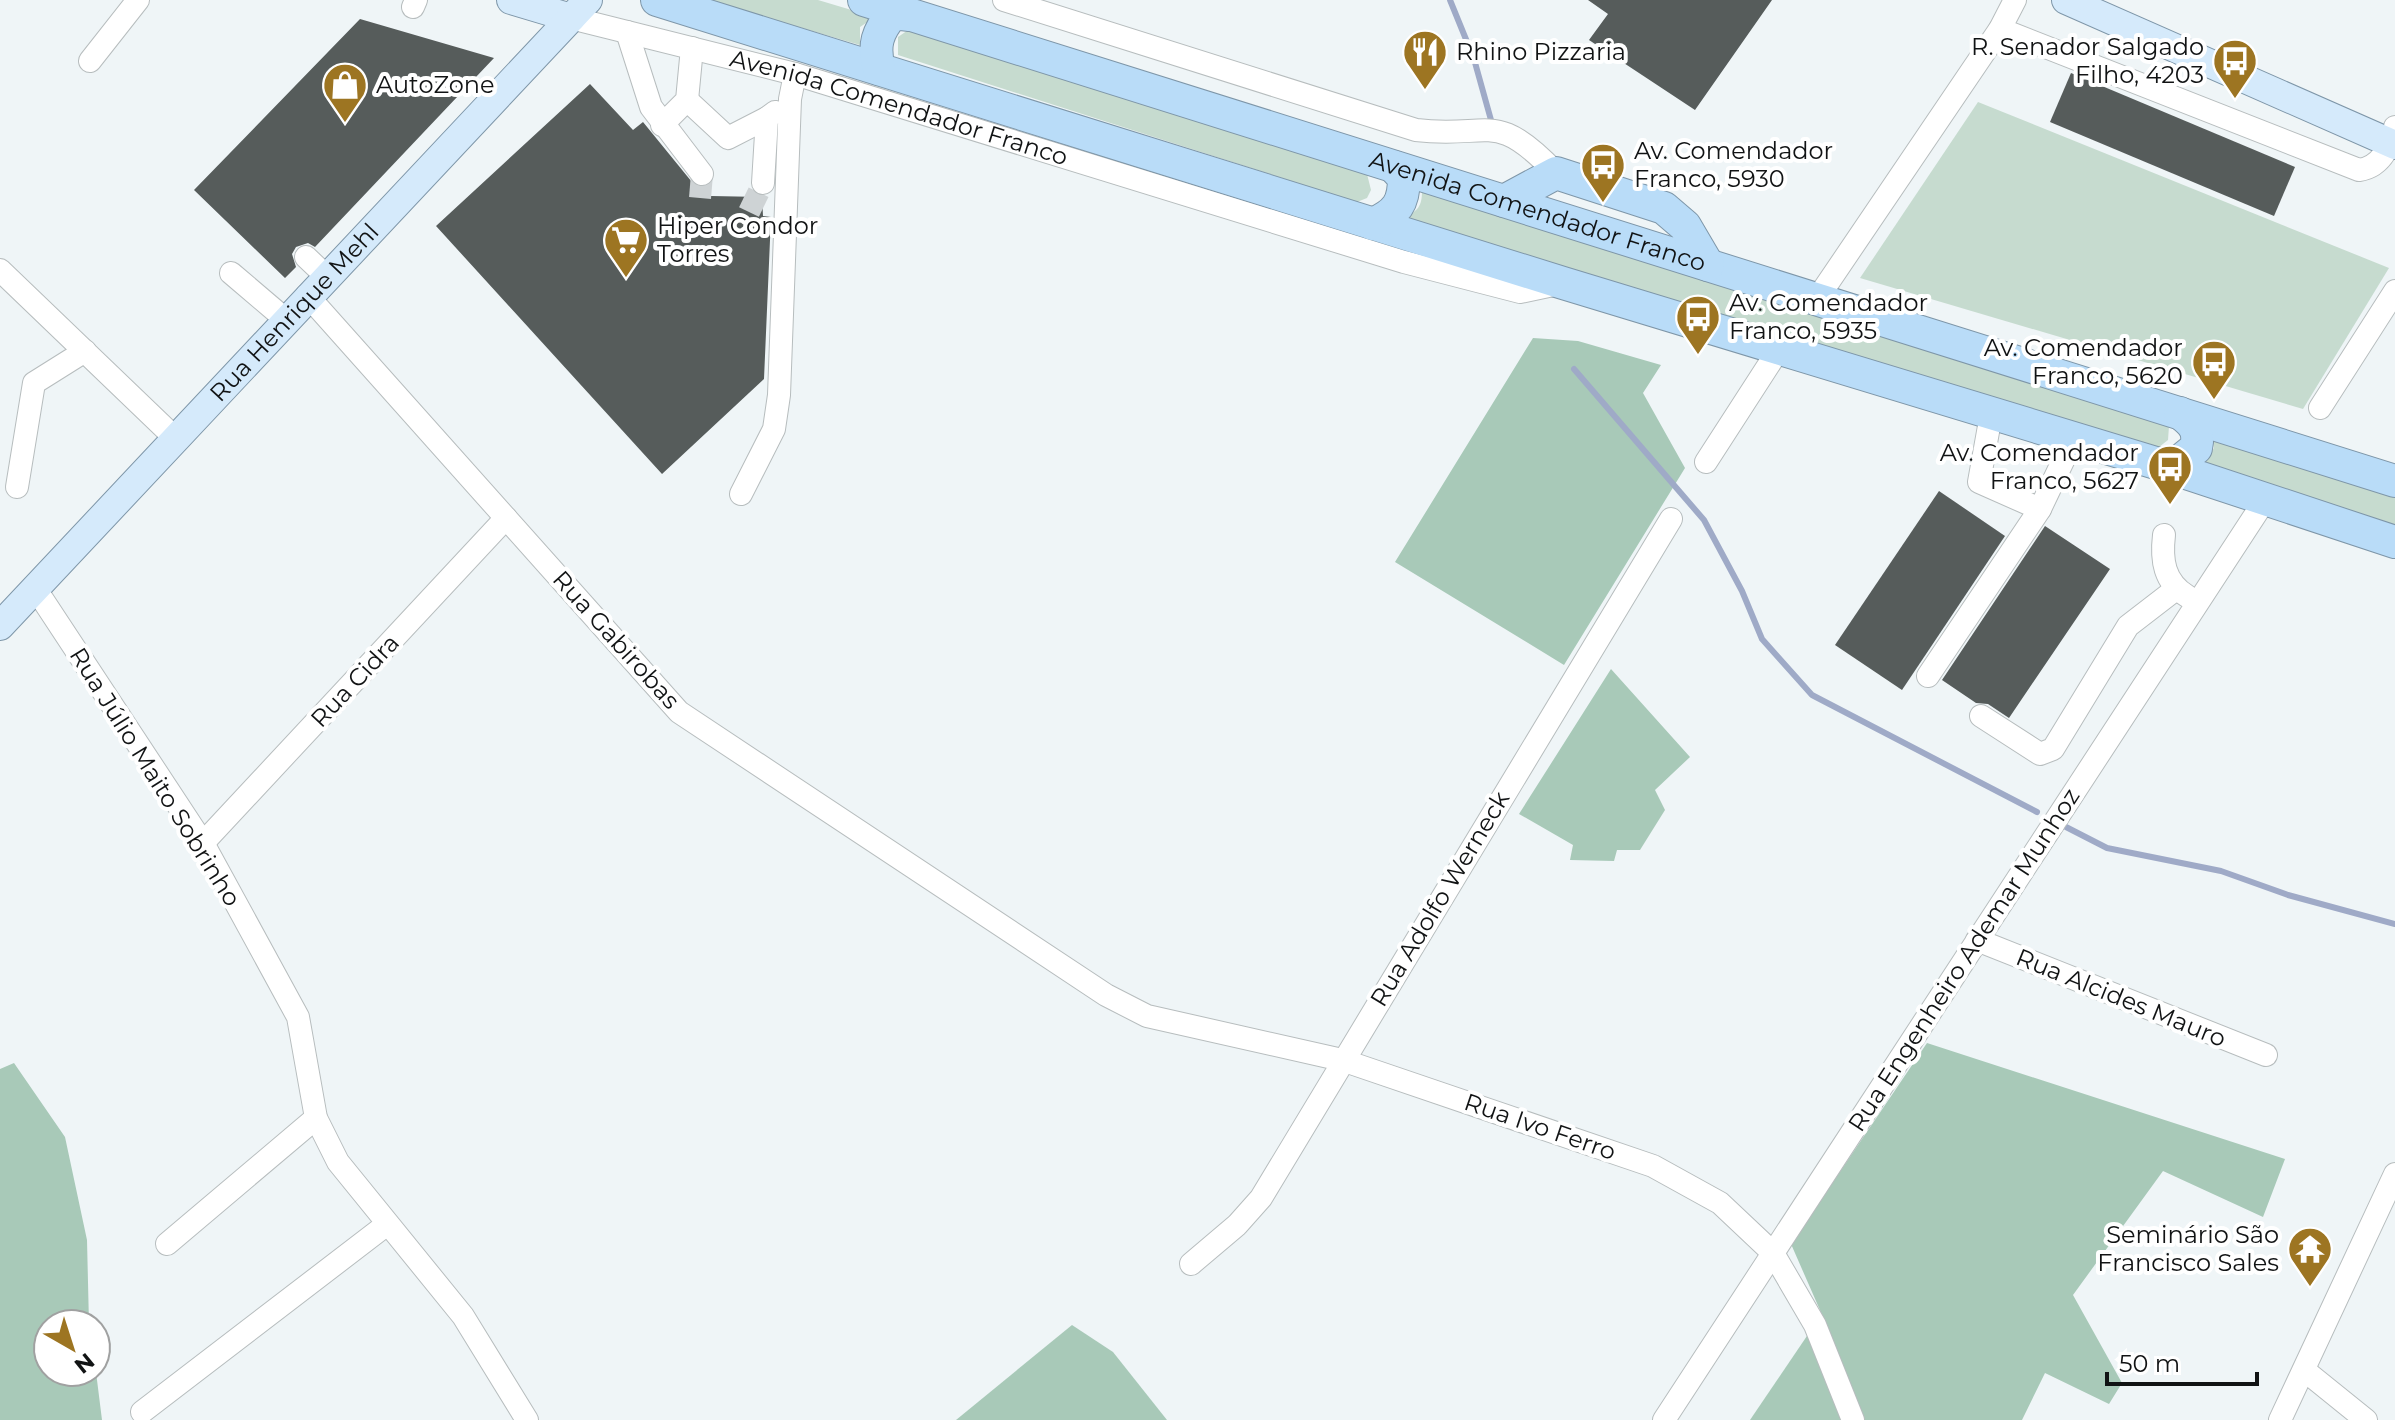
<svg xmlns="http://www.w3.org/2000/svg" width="2395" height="1420" viewBox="0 0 2395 1420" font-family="Montserrat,sans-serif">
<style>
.green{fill:#c6dbcf}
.forest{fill:#a8c9b8}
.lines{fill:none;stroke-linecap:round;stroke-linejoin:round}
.stream{stroke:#9faac7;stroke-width:6}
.building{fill:#565c5b}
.minor-tunnel{stroke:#ced3d5;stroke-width:22;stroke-dasharray:22 11;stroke-linecap:butt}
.minor-casing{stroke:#b7bdbe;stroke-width:24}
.major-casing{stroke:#7e96a8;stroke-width:30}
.highway-casing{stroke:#7e96a8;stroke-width:34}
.minor{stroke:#fff;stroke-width:22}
.major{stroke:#d5eafb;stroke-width:28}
.highway{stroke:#b9dcf8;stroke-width:32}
.labels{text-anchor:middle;stroke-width:8;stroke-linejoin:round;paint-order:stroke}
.poi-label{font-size:24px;fill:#111314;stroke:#fff;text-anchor:start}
.street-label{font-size:24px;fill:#111314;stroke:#fff}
</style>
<rect width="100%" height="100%" fill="#eff5f7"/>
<g class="green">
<path d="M707,0H818L875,17L860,27V45Z"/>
<path d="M914,26L1367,174L1371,190L1367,198L1357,202L898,55V37Z"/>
<path d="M1978,102L2389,268L2303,409L1860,278Z"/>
<path d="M1422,191L2169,426L2168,440L2154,451L1405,217C1418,211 1422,206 1422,191Z"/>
<path d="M2212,434L2395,492V530L2204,463L2214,448Z"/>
</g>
<g class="forest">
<path d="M1533,338L1578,341L1661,365L1643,393L1685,468L1564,665L1395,562Z"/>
<path d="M1611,669L1690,757L1655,790L1665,810L1640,850H1617L1614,861L1570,860L1573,845L1519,814Z"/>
<path d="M1927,1043L2285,1159L2263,1217L2163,1171L2073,1295L2122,1383L2109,1404L2045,1373L2022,1420H1859L1823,1317L1791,1244Z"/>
<path d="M14,1063L65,1137L87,1240L89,1324H48V1372H96L102,1420H0V1069Z"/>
<path d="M1072,1325L1113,1352L1167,1420H956Z"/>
<path d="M1811,1330L1846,1420H1750Z"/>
</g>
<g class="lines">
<g class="stream">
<path d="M1450,0L1474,59L1491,120"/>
<path d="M1574,369L1704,520L1742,591L1762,639L1812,695L2037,812"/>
<path d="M2066,827L2107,848L2221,871L2288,895L2395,924"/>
</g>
</g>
<g class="building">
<path d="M1588,0H1772L1695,110L1589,40L1608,14Z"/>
<path d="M360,19L494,58L315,247L308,243L296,247L292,254L296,267L285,278L194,190Z"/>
<path d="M2071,73L2295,167L2274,216L2050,122Z"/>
<path d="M590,84L633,130L643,122L696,187L703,188L711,196L762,197L763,216L771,217L764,379L662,474L436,226Z"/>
<path d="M1939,491L2005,536L1902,690L1835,645Z"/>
<path d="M2045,526L2110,569L2009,718L1988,704L1976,703L1942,680Z"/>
</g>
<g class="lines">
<g class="minor-tunnel">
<path d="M700,198L702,174"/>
<path d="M749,212L763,183"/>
</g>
<g class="minor-casing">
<g id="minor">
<path d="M1004,0L1416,130C1491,139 1494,108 1556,173"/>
<path d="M413,7L416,0"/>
<path id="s1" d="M571,18L795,74L1404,262L1520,292L1558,284"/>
<path d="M2000,29L2359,170C2381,167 2390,147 2395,127"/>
<path d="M627,32L651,107L702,174"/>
<path d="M90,61L138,0"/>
<path d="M687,100L728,138L767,118"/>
<path d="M662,125L687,100L692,48"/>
<path d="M763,183L767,118L775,112"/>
<path d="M306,257L326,276"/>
<path d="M0,270L175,438"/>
<path d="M231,273L285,319"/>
<path d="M307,295L679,712L1106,995L1147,1016L1342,1060L1653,1166L1720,1203L1773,1253L1815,1325L1853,1420"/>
<path d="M1817,299L2000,29L2015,0"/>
<path d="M2320,408L2395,291"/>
<path d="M1991,415L1979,482L2040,509L2073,440"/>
<path d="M1706,462L1779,349"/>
<path d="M17,487L34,383L85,351"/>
<path d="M741,494L774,429L779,395L790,99L795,74"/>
<path d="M2164,535C2161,560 2164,582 2187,596"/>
<path d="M35,588L203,843L298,1017L316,1118L338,1162L463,1316L527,1420"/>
<path d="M1928,676L2040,509"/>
<path d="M1981,716L2040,754L2053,749L2128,626L2176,589"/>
<path d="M203,843L506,518"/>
<path d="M1977,940L2266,1055"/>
<path d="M167,1244L316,1118"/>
<path d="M1191,1264L1237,1225L1261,1198L1671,519"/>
<path d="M2304,1370L2366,1420"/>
<path d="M142,1412L386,1225"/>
<path d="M1664,1420L2265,500"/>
<path d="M2280,1420L2395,1174"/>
</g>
</g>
<g class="major-casing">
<g id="major">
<path d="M511,0L571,18"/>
<path d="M2066,0L2395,145"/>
<path id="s2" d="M0,626L588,0"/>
</g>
</g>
<g class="highway-casing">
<g id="highway">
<path d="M657,0L1563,283L2159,464L2395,542"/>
<path id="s3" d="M864,0L2395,481"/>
<path d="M879,69C873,45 877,32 893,13L910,15"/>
<path d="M1504,201L1556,173L1664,208L1685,226L1708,265"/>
<path d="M1373,224C1397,213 1404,203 1404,178L1394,167"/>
<path d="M2159,464L2180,461L2196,448C2200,430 2194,424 2180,413"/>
</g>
</g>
<use href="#minor" class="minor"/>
<use href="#major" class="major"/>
<use href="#highway" class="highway"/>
</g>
<defs>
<g id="restaurant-pin" transform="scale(2.3)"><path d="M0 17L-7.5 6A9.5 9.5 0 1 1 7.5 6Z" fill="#9d7522" stroke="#fff"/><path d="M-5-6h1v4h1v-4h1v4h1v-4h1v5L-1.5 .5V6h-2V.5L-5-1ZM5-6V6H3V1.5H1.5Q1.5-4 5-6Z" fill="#fff"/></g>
<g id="bus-pin" transform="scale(2.3)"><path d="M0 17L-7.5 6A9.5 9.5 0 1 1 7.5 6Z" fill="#9d7522" stroke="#fff"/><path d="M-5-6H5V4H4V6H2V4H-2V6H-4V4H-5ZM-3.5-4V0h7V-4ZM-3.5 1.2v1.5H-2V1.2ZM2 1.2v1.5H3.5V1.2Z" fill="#fff"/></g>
<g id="shop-pin" transform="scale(2.3)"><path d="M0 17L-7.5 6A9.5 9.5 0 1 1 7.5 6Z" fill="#9d7522" stroke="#fff"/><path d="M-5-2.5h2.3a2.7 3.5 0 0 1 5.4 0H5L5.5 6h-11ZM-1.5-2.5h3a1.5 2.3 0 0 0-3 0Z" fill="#fff"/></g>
<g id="supermarket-pin" transform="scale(2.3)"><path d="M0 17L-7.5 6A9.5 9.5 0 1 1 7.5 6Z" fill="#9d7522" stroke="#fff"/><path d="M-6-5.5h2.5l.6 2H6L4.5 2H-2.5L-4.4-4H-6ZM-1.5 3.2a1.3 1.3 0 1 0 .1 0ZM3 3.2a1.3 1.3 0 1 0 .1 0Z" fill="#fff"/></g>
<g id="temple-pin" transform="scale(2.3)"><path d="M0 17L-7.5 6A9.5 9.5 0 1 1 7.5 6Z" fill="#9d7522" stroke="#fff"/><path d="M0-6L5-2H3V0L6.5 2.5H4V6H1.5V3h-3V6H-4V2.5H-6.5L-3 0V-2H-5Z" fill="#fff"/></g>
</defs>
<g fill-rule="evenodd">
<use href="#restaurant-pin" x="1425" y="52"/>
<use href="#bus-pin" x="2235" y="61"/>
<use href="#shop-pin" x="345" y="85"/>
<use href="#bus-pin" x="1603" y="165"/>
<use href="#supermarket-pin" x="626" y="240"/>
<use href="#bus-pin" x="1698" y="317"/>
<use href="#bus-pin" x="2214" y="362"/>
<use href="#bus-pin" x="2170" y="467"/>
<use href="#temple-pin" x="2310" y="1249"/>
</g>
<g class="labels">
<g class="poi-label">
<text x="2204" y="55" text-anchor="end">R. Senador Salgado<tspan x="2204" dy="28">Filho, 4203</tspan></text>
<text x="1456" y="60">Rhino Pizzaria</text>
<text x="376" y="93">AutoZone</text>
<text x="1634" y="159">Av. Comendador<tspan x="1634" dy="28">Franco, 5930</tspan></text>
<text x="657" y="234">Hiper Condor<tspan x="657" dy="28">Torres</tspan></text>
<text x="1729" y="311">Av. Comendador<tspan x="1729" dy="28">Franco, 5935</tspan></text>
<text x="2183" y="356" text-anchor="end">Av. Comendador<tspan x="2183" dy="28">Franco, 5620</tspan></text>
<text x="2139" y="461" text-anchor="end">Av. Comendador<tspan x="2139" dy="28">Franco, 5627</tspan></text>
<text x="2279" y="1243" text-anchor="end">Seminário São<tspan x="2279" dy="28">Francisco Sales</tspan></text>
</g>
<g class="street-label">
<text dy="8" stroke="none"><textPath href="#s1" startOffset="340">Avenida Comendador Franco</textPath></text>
<text dy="8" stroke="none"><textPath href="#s3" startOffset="706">Avenida Comendador Franco</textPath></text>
<text dy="8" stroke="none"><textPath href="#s2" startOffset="430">Rua Henrique Mehl</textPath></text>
<text transform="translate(616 640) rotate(48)" y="8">Rua Gabirobas</text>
<text transform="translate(355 681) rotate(-47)" y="8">Rua Cidra</text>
<text transform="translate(155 777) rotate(58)" y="8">Rua Júlio Maito Sobrinho</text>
<text transform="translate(1440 899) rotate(-59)" y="8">Rua Adolfo Werneck</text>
<text transform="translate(1964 960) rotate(-57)" y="8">Rua Engenheiro Ademar Munhoz</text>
<text transform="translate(2121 998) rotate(22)" y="8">Rua Alcides Mauro</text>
<text transform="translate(1540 1127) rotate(19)" y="8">Rua Ivo Ferro</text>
</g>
</g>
<g transform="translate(72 1348) rotate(141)"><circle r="38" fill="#ffffff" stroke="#a0a1a1" stroke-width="2"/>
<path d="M0-6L14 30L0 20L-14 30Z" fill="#9d7522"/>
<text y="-12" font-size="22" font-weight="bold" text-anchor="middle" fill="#111314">N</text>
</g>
<path d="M2107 1372v12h150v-12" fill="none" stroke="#111314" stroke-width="4"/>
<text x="2119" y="1372" font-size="24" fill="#111314" stroke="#ffffff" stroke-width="6" paint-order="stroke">50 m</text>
</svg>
